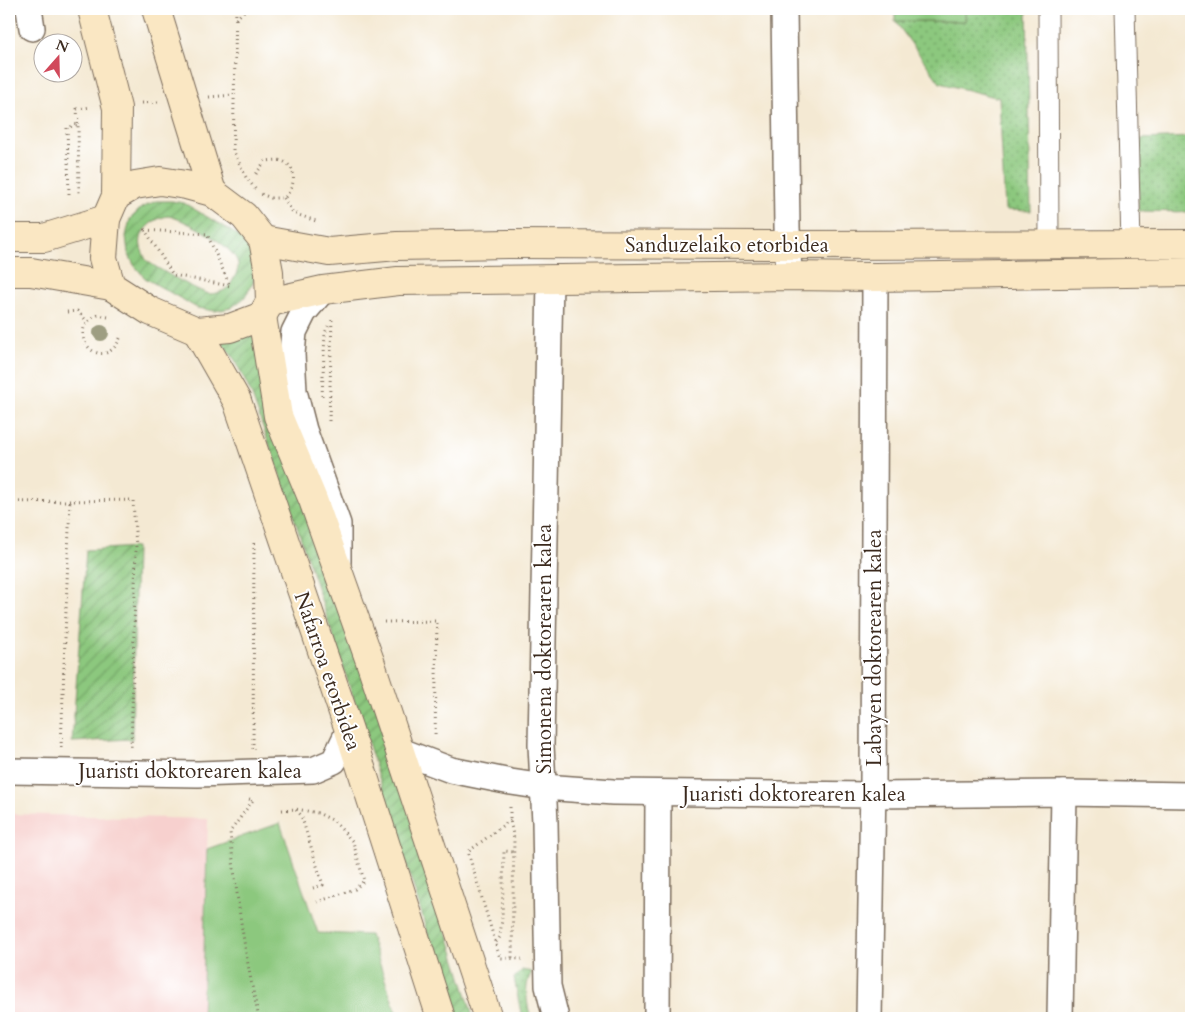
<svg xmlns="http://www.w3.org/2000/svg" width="1200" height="1027" viewBox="0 0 1200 1027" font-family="Cardo,serif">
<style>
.built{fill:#f7d0ce}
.grass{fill:url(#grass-dots);stroke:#64794e}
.park{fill:#8cc87e;stroke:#64794e}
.garden{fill:url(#garden-furrows);stroke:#64794e;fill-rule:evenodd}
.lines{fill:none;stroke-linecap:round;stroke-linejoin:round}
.pedestrian-casing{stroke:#7c6d5d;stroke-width:21}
.minor-casing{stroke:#7c6d5d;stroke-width:28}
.secondary-casing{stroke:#7c6d5d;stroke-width:30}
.path{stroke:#7c6d5d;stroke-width:3;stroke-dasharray:1 4;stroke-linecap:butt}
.pedestrian{stroke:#fff;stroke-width:19}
.minor{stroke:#fff;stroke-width:25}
.secondary{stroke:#fae7c3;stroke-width:28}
.tree{fill:#9e9e82}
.labels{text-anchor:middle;stroke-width:4;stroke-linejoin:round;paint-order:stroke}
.street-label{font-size:21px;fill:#3b2a1e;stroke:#fff}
</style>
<defs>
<pattern id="grass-dots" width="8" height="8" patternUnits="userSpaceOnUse" patternTransform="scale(1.25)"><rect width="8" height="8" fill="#8cc87e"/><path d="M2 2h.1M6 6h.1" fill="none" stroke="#74a367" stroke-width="1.8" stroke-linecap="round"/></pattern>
<pattern id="garden-furrows" width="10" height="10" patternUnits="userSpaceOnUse" patternTransform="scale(1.25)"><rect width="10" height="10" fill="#8cc87e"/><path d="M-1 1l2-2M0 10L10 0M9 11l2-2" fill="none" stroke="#74a367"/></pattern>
</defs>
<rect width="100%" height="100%" fill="#fff"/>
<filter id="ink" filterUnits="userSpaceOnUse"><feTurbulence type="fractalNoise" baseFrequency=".02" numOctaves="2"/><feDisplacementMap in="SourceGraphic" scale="10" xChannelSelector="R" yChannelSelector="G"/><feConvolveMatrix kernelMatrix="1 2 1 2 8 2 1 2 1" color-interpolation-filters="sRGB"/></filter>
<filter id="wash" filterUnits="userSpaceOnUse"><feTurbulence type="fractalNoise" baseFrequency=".0096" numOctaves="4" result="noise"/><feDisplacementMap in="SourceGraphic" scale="20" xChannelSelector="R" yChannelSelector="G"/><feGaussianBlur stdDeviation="1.12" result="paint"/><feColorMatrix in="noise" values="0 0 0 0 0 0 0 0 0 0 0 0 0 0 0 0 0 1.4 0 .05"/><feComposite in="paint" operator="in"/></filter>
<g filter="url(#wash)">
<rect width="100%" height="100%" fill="#f4e9d3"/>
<path class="built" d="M9,814L208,819L202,1018H9Z"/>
<g class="grass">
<path d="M965,9H1027L1031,211L1005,210L999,98L940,83L895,21H965Z"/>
<path d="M1191,137V212L1138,211L1141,139Z"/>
<path d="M522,970L532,972C523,986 527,1003 531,1018H522L514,978Z"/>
</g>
<g class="park">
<rect x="895" y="9" width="70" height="12"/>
<path d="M280,823L318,933L370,935L398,1018H202L207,849Z"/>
</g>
<g class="garden">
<path d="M156,201H172L184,203L236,234L251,249L256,265L253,283L244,298L231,308L215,311L197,308L145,278L134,265L128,253L126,236L130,219L141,208ZM168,216C185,219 236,247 238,264C239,270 235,276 232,282C228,290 220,293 210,294C203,294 152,266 146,260C145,258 144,255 143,253C134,234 151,219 168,216Z"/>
<path d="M260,325L469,1003L473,1018H451L421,911L366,736L280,475L251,393L235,360L218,337Z"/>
<path d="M136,547L132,739L72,742L86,550Z"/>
</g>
</g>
<g filter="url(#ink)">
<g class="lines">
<g class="pedestrian-casing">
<g id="pedestrian">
<path d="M1048,9L1049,245"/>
<path d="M1125,9L1131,244"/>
</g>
</g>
<g class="minor-casing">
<g id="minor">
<path d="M29,9L32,28"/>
<path d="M784,9L787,227L789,276"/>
<path d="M550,280L541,745L545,822L548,986L556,1018"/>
<path d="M323,290L304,312L294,332L292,354L294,391L304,430L338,524V562"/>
<path d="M401,751L451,770L511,782L544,787L613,792L873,795L1064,793L1191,795"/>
<path d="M9,771L198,774L313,770L334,761L349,730"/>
<path d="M657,1018L658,794"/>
<path d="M869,1018L873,785L875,277"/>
<path d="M1060,1018L1064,793"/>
</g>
</g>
<g class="secondary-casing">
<g id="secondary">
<path d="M92,9L117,108L116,196"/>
<path d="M156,9L212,192"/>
<path d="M160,181L186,185L212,192L244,216L263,240L269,272L270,302L262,316L230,328L197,331L150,311L111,286L103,258L106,219L116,196L135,185Z"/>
<path d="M9,238H44L106,219"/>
<path d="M263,240L329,252L397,246L508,244L787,245L1191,244"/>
<path d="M9,272H31L111,286"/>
<path d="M270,302L323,290L398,281L789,276L875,277L1191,272"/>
<path d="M262,316L278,416L313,500L371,664L488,1018"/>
<path d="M197,331L237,401L349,730L441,1018"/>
</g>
</g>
<g class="path">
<path d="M236,9L233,150L246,177L256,190"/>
<path d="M455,9L456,11"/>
<path d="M236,19L246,9"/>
<path d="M209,97L233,95"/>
<path d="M142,103L158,102"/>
<path d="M78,124L77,109L91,107"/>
<path d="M256,174L265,161C270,161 277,159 282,161C299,167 295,188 284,198H271L261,194"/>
<path d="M69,194L67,128L78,124L79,194"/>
<path d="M284,198L293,213L316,221"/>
<path d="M145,230L207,234L230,286L173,275Z"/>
<path d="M67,312L77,311L87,321"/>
<path d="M108,317L98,315C60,331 104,379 121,336"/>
<path d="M322,396L325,333L328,326"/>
<path d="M329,421L332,317"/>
<path d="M9,502L133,500L136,547L131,750"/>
<path d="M384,622L437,621L435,737"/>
<path d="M61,748L70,501"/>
<path d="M253,749L254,542"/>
<path d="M249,799L253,800L230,832C236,894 245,957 259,1018"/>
<path d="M510,807V820L514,839L512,958"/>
<path d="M282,810L296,809L318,813L334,821L353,842L364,881L355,889L317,902"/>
<path d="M296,810L301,815L323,885L313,888"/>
<path d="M510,820L468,852L500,958L522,959"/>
<path d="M496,942L500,937L502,919L504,851L514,852"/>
</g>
<use href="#pedestrian" class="pedestrian"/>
<use href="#minor" class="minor"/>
<use href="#secondary" class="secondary"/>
</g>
<circle class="tree" cx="101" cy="333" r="8"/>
</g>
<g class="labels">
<g class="street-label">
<text x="727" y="252">Sanduzelaiko etorbidea</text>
<text transform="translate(874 648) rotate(-90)" y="7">Labayen doktorearen kalea</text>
<text transform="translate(544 649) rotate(-90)" y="7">Simonena doktorearen kalea</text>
<text transform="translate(328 671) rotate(71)" y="7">Nafarroa etorbidea</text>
<text x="190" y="778">Juaristi doktorearen kalea</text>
<text x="794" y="801">Juaristi doktorearen kalea</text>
</g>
</g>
<rect width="1200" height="1027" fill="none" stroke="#fff" stroke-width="30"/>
<g transform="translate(58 58) rotate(20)"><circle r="24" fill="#ffffff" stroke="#b1aaa5"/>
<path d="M0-4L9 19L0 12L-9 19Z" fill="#d1495b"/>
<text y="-8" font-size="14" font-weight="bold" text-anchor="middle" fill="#3b2a1e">N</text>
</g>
</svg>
